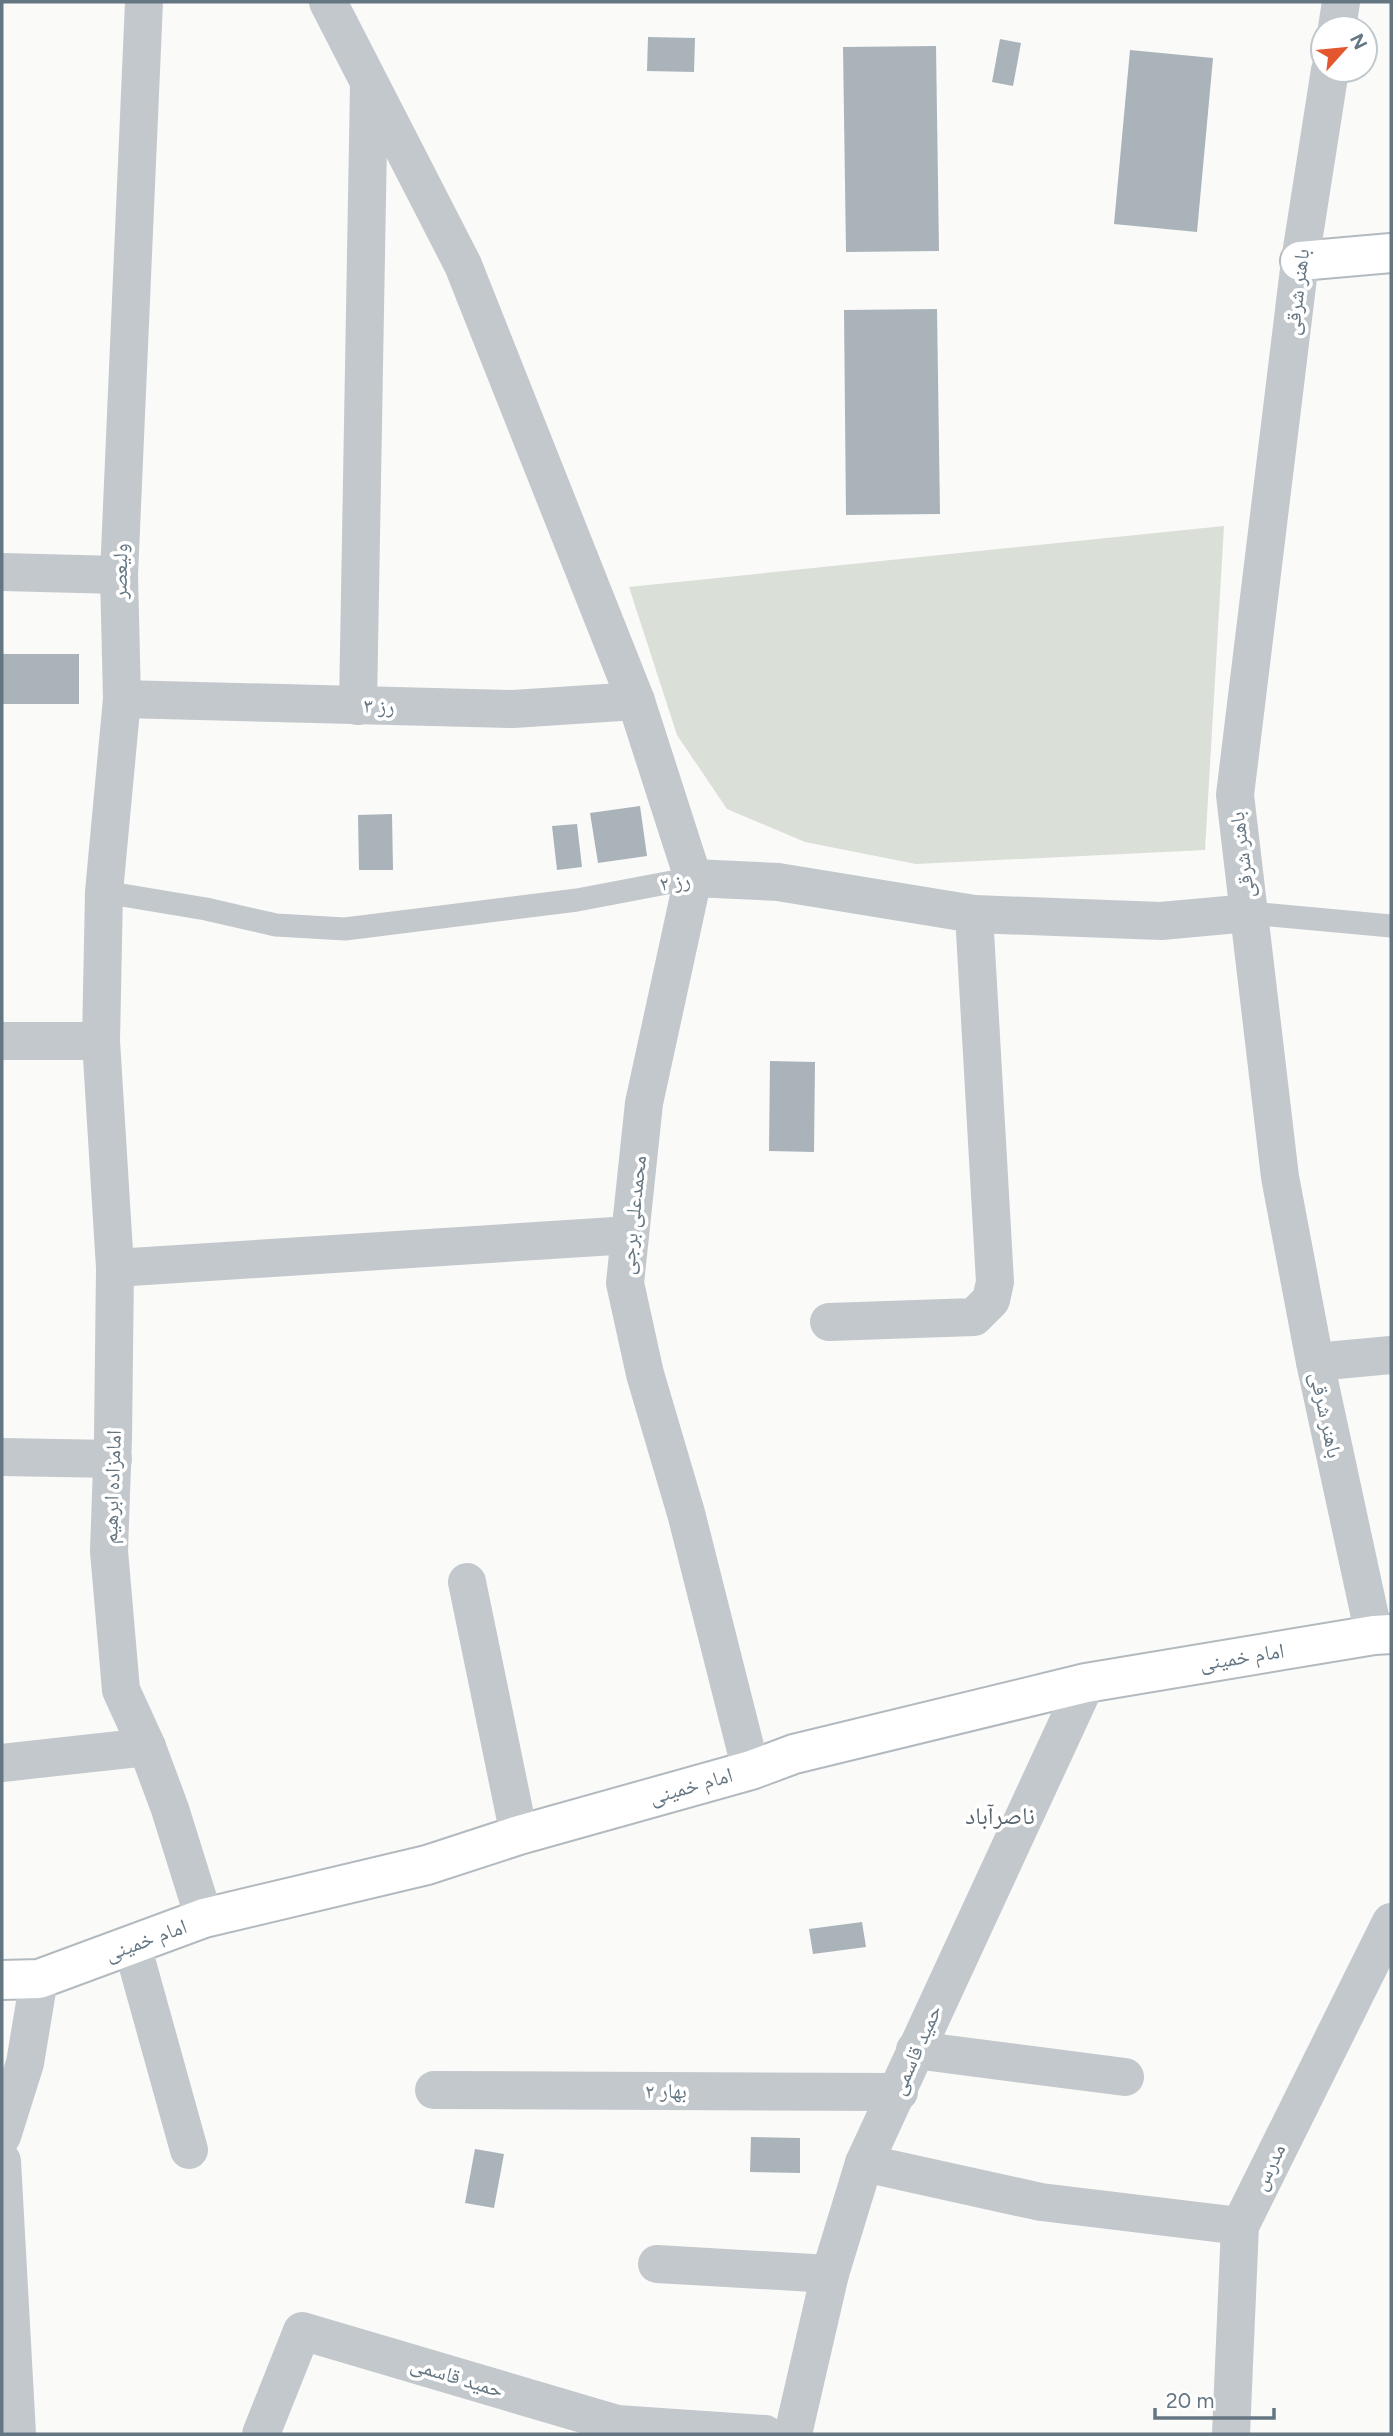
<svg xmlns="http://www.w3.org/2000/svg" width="1393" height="2436" viewBox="0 0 1393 2436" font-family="Figtree,'Noto Naskh Arabic',sans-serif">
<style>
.green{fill:#dadfd7}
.building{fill:#aab3b9}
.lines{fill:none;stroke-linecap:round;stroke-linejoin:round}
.secondary-casing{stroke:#b3babf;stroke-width:42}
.lane{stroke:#c3c8cc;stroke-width:23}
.street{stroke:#c3c8cc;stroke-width:38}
.secondary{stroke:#fff;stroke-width:38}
.labels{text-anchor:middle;stroke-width:7;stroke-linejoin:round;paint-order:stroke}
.street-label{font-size:21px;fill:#657683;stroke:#fff}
.quarter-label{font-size:24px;fill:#57646e;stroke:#fff}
</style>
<rect width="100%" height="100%" fill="#fafaf8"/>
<path class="green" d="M1224,526L1205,850L916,864L805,842L727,809L677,735L629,587Z"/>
<g class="building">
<path d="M648,37L695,38L694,72L647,71Z"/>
<path d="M1000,39L1021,43L1013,86L992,82Z"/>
<path d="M936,46L939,251L846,252L843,47Z"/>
<path d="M1130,50L1213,58L1197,232L1114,224Z"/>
<path d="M937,309L940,514L846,515L844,310Z"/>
<rect x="2" y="654" width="77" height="50"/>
<path d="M640,806L647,856L598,863L590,813Z"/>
<path d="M392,814L393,870H359L358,815Z"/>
<path d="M577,824L582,867L557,870L552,826Z"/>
<path d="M770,1061L815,1062L814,1152L769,1151Z"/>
<path d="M862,1922L866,1947L813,1954L809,1929Z"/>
<path d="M751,2137L800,2138V2173L750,2172Z"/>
<path d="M475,2149L504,2154L494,2208L465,2203Z"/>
</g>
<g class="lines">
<g class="secondary-casing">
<g id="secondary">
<path d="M1300,261L1391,253"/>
<path d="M2,1980L39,1979L204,1918L427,1865L519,1835L751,1770L794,1754L1086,1683L1374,1635L1391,1634"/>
</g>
</g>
<g class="lane">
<path d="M104,892L206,909L276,925L345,929L577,900L693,878"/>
<path d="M1249,913L1391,926"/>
</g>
<g class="street">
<path d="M328,2L463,265L636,701L693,878L644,1103L625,1283L645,1374L686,1513L751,1770"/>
<path d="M1337,28L1341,2"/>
<path d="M1330,70L1300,261L1235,795L1280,1177L1315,1362L1374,1635"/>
<path d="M2,572L119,575"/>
<path d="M122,699L513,709L636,701"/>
<path d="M358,706L369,85"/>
<path d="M693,878L778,882L974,914L1161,921L1249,913"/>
<path d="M2,1041H101L104,892L122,699L119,575L144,2"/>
<path d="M101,1041L115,1268L113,1438L109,1551L121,1690L147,1747L170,1809L204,1918"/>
<path d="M115,1268L630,1235"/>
<path d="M829,1322L974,1317L991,1300L995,1282L974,914"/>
<path d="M1315,1362L1391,1355"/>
<path d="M2,1457L113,1459"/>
<path d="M467,1582L519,1835"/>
<path d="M2,1763L147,1747"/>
<path d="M132,1945L189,2150"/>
<path d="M915,2050L1125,2077"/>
<path d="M434,2090L899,2092"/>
<path d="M2,2136L25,2063L39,1979"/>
<path d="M2,2161L17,2434"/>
<path d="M864,2163L1041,2202L1240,2226"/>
<path d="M657,2264L830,2274"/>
<path d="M261,2434L302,2331L617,2424L765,2434"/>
<path d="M793,2434L830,2274L864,2163L1086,1683"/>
<path d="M1231,2434L1240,2226L1391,1922"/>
</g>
<use href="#secondary" class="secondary"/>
</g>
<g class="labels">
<g class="street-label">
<text transform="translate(1297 292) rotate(-83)" y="7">باهنر شرقی</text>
<text transform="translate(120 571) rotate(-89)" y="7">ولیعصر</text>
<text transform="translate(379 706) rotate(1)" y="7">رز ۳</text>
<text transform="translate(1242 855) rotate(-97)" y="7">باهنر شرقی</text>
<text transform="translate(675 882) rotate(-9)" y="7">رز ۲</text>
<text transform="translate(633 1215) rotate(-84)" y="7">محمدعلی برجی</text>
<text transform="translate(1326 1415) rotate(78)" y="7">باهنر شرقی</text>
<text transform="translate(112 1487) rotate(-88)" y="7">امامزاده ابرهیم</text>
<text transform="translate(1242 1657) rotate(-9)" y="7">امام خمینی</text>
<text transform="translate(691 1786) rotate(-16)" y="7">امام خمینی</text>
<text transform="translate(146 1940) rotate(-20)" y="7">امام خمینی</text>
<text transform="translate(916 2050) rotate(-66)" y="7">حمید قاسمی</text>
<text x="666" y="2098">بهار ۲</text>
<text transform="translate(1269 2167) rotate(-64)" y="7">مدرس</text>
<text transform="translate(457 2377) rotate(17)" y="7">حمید قاسمی</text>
</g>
<g class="quarter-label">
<text x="1000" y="1824">ناصرآباد</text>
</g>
</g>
<rect width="1393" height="2436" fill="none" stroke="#657683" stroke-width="7"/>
<g transform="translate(1344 49) rotate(63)"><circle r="33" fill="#ffffff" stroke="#c1c8cd" stroke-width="2"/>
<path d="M0-5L12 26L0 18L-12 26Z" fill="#e4572e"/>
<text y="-10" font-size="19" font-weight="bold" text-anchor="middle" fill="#657683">N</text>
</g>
<path d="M1155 2408v10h119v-10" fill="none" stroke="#657683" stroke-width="3.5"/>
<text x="1166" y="2408" font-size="21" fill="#657683" stroke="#ffffff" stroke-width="5" paint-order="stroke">20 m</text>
</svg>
